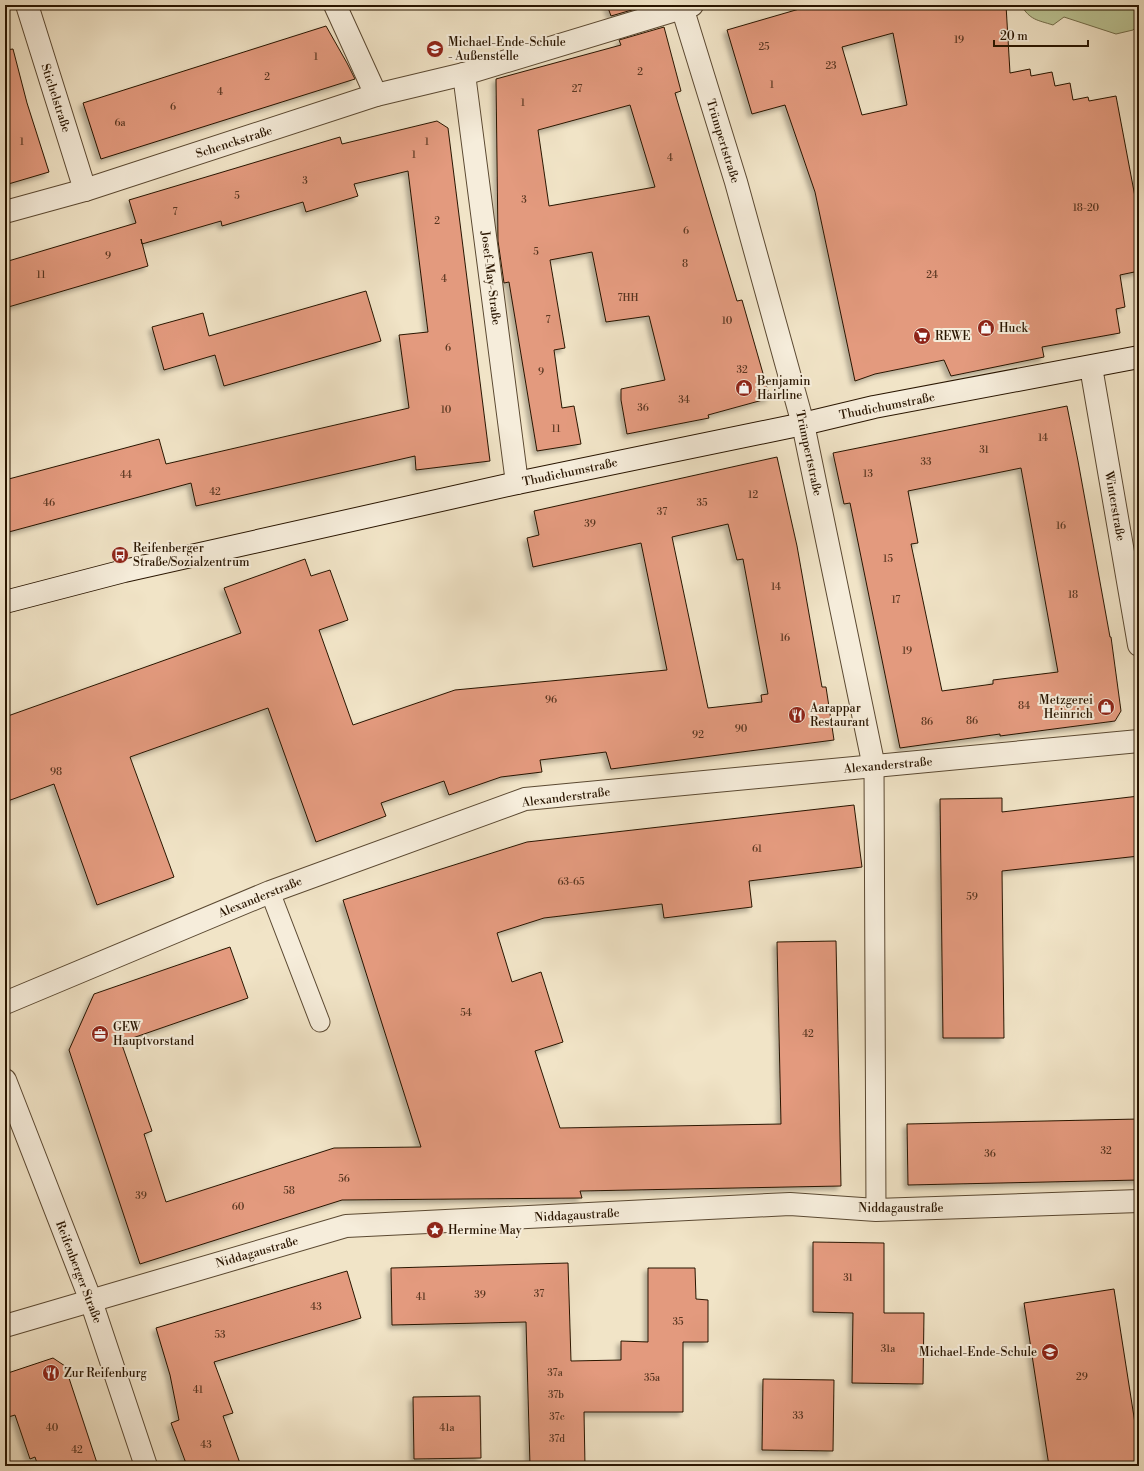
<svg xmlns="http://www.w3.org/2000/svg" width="1144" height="1471" viewBox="0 0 1144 1471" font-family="'Libre Bodoni',serif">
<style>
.green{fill:#bbc494;stroke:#726c4a}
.building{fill:#e39a7e;stroke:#291500;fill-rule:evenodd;filter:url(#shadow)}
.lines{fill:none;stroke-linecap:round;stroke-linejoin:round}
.service-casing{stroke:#5b4932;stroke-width:21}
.minor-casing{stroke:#5b4932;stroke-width:24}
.secondary-casing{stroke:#291500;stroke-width:24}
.service{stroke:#f6eddb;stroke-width:19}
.minor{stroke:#f6eddb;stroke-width:22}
.secondary{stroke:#f6eddb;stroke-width:22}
.labels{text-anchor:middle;stroke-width:4;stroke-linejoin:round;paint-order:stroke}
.number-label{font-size:10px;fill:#583620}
.poi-label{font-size:12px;fill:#291500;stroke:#f6eddb;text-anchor:start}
.street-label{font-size:12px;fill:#291500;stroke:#f6eddb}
</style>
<defs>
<filter id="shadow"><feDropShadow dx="-3.5" dy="3.5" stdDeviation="2" flood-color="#0004"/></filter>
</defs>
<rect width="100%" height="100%" fill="#f1e4c7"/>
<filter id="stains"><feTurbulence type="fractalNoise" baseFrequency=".005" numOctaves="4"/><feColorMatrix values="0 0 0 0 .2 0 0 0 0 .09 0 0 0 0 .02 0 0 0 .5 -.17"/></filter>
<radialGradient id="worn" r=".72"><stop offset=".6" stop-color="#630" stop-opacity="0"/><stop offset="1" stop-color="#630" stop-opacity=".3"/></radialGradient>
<path class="green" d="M1021,5H1139V24L1133,30L1116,34L1064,17L1053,25C1037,20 1030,20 1021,5Z"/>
<g class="building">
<path d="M607,5H649L611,16Z"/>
<path d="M813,5H1006L1010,73L1030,69L1031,76L1052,72L1055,86L1070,83L1073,100L1088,97L1089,101L1116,96L1139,218V271L1120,275L1125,307L1116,309L1120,333L1042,347L1044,357L951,376L944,360L875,374L855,381L815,192L785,105L752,114L727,30ZM893,33L907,105L862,115L842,47Z"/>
<path d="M326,26L347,63L355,79L101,159L83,103Z"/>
<path d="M664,27L681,91L675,93L737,301L742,300L770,398L708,415L709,418L627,434L621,400V389L665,380L649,316L606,322L592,252L550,260L565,348L554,350L562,408L574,406L581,444L537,451L509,282L504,283L498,241L496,79L621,45L619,40ZM630,105L655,187L549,206L538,130Z"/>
<path d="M13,49L27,103L49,172L5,185V50Z"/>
<path d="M437,121L448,128L490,461L416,470L415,456L196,506L191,483L5,533V480L159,439L166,464L409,408L399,335L428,332L408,171L354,184L358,196L306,212L303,202L222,226L221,221L142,244L141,239L148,266L5,308V262L136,223L129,200L340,137L342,144Z"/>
<path d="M366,291L381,341L224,386L215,355L164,370L152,327L203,313L209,336Z"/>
<path d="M1067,406L1078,461L1110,637H1111L1121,711L1115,721L1000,736V734L900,748L850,503L844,504L833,453ZM1021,468L1058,672L993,680V684L942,691L911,544L918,543L908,491Z"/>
<path d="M777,457L797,546L822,687H826L834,740L611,769L606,752L540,760L542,772L501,777L449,795L444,781L381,803L386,816L316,842L268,708L130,757L174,877L97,905L54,784L5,802V717L241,633L224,588L305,559L311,576L330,570L348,620L319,630L353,725L455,690L667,670L641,543L533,567L527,538L539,535L534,511ZM728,524L737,560L743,559L768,694L761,695L762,702L708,708L672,537Z"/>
<path d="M1139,796V856L1002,871L1004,1038H943L940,799L1002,798V812Z"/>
<path d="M854,805L862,867L749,881L752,907L664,918L662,904L544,918L497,933L512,982L541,972L563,1042L535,1051L560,1128L781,1124L777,942L836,941L841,1186L580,1191L582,1198L342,1200L140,1264L69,1050L94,994L230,947L248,998L121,1042L152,1131L144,1134L166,1202L334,1148L421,1147L343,900L527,842Z"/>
<path d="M1139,1119V1180L908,1185L907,1124Z"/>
<path d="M813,1242L884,1243V1313H924L923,1384L852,1383L853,1313L813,1312Z"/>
<path d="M568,1263L571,1361L621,1360V1341L648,1342V1268H695L696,1299L708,1300V1342H683V1412H584L585,1466H530L526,1322L392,1325L391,1268Z"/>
<path d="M347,1271L361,1318L214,1362L233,1413L223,1416L241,1466H187L171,1423L179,1420L170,1375L156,1328Z"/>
<path d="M1114,1289L1139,1449V1466H1049L1024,1303Z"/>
<path d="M53,1358L65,1366L98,1466H38L35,1457L30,1459L15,1415L5,1418V1374Z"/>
<path d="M763,1379L834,1380L833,1451L762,1450Z"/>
<path d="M480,1396L481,1458L414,1459L413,1397Z"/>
</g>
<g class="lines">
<g class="service-casing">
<g id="service">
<path d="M874,767L876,1210"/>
<path d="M270,892L320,1022"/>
</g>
</g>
<g class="minor-casing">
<g id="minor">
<path d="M27,5L85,190"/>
<path d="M335,5L376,95"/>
<path d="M682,7L736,182L803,424L874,767"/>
<path d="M464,74L517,483"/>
<path d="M5,212L85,190L376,95L464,74L692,5"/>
<path d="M1091,367L1139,645"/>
<path d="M5,1003L270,892L525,799L1139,741"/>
<path d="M5,1080L91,1301L146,1466"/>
<path d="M5,1326L346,1226L790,1204L876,1210L1139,1201"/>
</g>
</g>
<g class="secondary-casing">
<path id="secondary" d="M5,602L124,571L517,483L803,424L874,407L1139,357"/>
</g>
<use href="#service" class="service"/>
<use href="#minor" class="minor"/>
<use href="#secondary" class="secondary"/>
</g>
<defs>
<g id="school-disc" transform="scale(0.9)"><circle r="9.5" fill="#8f2418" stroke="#f6eddb"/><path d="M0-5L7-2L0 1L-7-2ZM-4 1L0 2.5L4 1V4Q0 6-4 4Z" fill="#fff"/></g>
<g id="shop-disc" transform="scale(0.9)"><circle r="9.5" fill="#8f2418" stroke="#f6eddb"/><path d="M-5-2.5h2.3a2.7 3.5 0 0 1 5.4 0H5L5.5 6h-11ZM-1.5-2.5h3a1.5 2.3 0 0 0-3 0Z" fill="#fff"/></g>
<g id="supermarket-disc" transform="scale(0.9)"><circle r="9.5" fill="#8f2418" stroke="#f6eddb"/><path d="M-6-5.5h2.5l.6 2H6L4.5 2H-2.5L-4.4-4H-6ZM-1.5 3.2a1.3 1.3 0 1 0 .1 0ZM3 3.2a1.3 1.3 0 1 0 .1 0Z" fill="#fff"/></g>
<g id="bus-disc" transform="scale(0.9)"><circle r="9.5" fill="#8f2418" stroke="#f6eddb"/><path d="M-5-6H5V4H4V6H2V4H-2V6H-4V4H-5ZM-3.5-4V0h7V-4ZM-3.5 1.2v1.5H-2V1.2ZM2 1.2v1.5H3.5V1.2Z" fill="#fff"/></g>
<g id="restaurant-disc" transform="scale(0.9)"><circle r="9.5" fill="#8f2418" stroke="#f6eddb"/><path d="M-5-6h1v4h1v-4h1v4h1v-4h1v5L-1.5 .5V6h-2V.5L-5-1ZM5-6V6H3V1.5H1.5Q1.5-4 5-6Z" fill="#fff"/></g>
<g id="office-disc" transform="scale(0.9)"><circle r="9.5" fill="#8f2418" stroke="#f6eddb"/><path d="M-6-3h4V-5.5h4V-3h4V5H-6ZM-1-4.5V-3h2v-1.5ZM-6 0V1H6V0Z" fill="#fff"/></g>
<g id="sight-disc" transform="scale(0.9)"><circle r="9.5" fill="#8f2418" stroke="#f6eddb"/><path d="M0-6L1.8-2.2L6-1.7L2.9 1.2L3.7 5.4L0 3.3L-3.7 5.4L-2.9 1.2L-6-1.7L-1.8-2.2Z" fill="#fff"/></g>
</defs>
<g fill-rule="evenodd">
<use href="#school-disc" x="435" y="49"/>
<use href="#shop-disc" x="986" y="328"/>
<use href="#supermarket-disc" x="922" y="336"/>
<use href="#shop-disc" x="744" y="388"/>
<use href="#bus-disc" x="120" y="555"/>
<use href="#shop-disc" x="1106" y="707"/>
<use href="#restaurant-disc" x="797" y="715"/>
<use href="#office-disc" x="100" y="1034"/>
<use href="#sight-disc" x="435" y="1230"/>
<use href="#school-disc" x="1050" y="1352"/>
<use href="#restaurant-disc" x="51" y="1373"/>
</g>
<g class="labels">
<g class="number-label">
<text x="959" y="43">19</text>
<text x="764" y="50">25</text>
<text x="316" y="60">1</text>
<text x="831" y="69">23</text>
<text x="640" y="75">2</text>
<text x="267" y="80">2</text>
<text x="772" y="88">1</text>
<text x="577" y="92">27</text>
<text x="220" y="95">4</text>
<text x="523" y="106">1</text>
<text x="173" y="110">6</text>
<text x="120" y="126">6a</text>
<text x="22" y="145">1</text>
<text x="427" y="145">1</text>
<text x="414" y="158">1</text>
<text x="670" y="161">4</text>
<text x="305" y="184">3</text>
<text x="237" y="199">5</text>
<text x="524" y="203">3</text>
<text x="1086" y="211">18-20</text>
<text x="175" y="215">7</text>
<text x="437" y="224">2</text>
<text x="686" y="234">6</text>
<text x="536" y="255">5</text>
<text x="108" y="259">9</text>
<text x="685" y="267">8</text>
<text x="41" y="278">11</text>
<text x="932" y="278">24</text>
<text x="444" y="282">4</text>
<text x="628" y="301">7HH</text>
<text x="548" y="323">7</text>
<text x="727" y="324">10</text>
<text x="448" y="351">6</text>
<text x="742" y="373">32</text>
<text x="541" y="375">9</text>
<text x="684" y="403">34</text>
<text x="643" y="411">36</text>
<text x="446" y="413">10</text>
<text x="556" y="432">11</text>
<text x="1043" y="441">14</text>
<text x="984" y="453">31</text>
<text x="926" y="465">33</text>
<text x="868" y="477">13</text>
<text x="126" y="478">44</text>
<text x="215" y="495">42</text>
<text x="753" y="498">12</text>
<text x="49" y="506">46</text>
<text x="702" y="506">35</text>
<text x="662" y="515">37</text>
<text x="590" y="527">39</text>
<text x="1061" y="529">16</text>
<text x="888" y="562">15</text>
<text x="776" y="590">14</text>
<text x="1073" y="598">18</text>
<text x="896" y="603">17</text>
<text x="785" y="641">16</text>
<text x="907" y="654">19</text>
<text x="551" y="703">96</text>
<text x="1024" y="709">84</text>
<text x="972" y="724">86</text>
<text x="927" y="725">86</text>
<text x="741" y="732">90</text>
<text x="698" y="738">92</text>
<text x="56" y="775">98</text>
<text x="757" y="852">61</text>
<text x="571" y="885">63-65</text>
<text x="972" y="900">59</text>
<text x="466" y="1016">54</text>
<text x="808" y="1037">42</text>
<text x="1106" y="1154">32</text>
<text x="990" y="1157">36</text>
<text x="344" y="1182">56</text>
<text x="289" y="1194">58</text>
<text x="141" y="1199">39</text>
<text x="238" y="1210">60</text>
<text x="848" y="1281">31</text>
<text x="539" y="1297">37</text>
<text x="480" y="1298">39</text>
<text x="421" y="1300">41</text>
<text x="316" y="1310">43</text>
<text x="678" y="1325">35</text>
<text x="220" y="1338">53</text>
<text x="888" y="1352">31a</text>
<text x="555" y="1376">37a</text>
<text x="1082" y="1380">29</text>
<text x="652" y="1381">35a</text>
<text x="198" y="1393">41</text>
<text x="556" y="1398">37b</text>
<text x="798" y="1419">33</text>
<text x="557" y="1420">37c</text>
<text x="52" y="1431">40</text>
<text x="447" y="1431">41a</text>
<text x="557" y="1442">37d</text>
<text x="206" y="1448">43</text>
<text x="77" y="1453">42</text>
</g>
<g class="poi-label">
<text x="448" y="46">Michael-Ende-Schule<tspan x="448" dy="14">- Außenstelle</tspan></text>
<text x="999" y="332">Huck</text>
<text x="935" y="340">REWE</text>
<text x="757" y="385">Benjamin<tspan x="757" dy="14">Hairline</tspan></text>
<text x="133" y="552">Reifenberger<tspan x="133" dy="14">Straße/Sozialzentrum</tspan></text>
<text x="1093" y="704" text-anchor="end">Metzgerei<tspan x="1093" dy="14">Heinrich</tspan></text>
<text x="810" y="712">Aarappar<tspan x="810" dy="14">Restaurant</tspan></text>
<text x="113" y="1031">GEW<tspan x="113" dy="14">Hauptvorstand</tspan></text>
<text x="448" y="1234">Hermine May</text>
<text x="1037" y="1356" text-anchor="end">Michael-Ende-Schule</text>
<text x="64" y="1377">Zur Reifenburg</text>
</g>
<g class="street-label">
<text transform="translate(56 98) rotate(72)" y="4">Stichelstraße</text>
<text transform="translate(723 141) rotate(73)" y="4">Trümpertstraße</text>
<text transform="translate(234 142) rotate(-18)" y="4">Schenckstraße</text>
<text transform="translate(491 278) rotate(83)" y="4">Josef-May-Straße</text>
<text transform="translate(887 406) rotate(-11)" y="4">Thudichumstraße</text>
<text transform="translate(809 453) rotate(78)" y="4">Trümpertstraße</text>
<text transform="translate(570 472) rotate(-12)" y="4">Thudichumstraße</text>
<text transform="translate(1115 506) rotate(80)" y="4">Winterstraße</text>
<text transform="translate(888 765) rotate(-5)" y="4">Alexanderstraße</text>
<text transform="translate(566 797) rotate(-7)" y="4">Alexanderstraße</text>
<text transform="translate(260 897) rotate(-22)" y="4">Alexanderstraße</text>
<text x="901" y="1212">Niddagaustraße</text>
<text transform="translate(577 1215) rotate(-3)" y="4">Niddagaustraße</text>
<text transform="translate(257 1252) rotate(-16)" y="4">Niddagaustraße</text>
<text transform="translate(79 1272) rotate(69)" y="4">Reifenberger Straße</text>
</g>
</g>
<rect width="1144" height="1471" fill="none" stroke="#f1e4c7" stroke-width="20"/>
<rect x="6" y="6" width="1132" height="1459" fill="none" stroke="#291500" stroke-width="2"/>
<rect x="10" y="10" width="1124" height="1451" fill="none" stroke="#291500"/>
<path d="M994 40v6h94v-6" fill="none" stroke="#291500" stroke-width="2"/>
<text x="1000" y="40" font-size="12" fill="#291500" stroke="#f6eddb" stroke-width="3" paint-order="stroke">20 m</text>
<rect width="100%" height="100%" filter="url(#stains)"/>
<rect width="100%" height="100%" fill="url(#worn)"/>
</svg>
